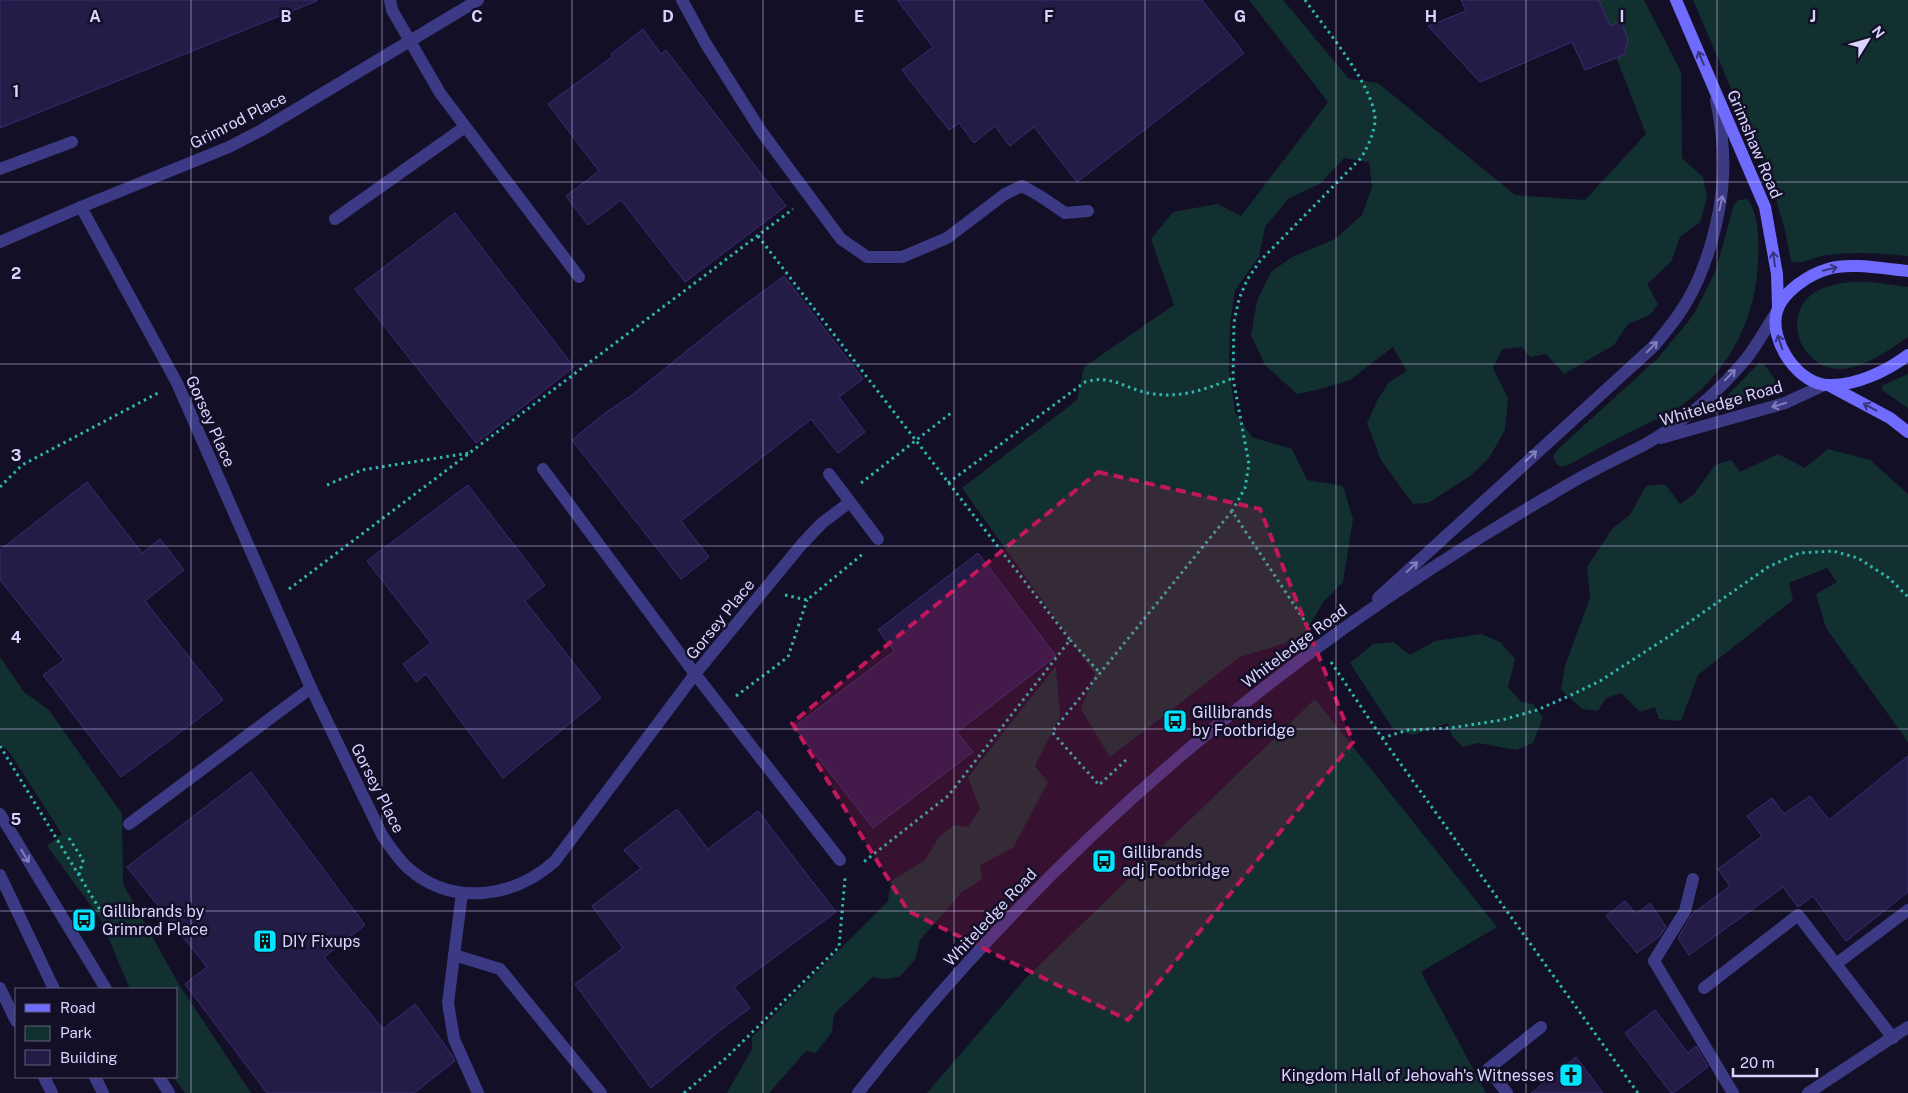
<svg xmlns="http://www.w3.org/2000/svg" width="1908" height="1093" viewBox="0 0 1908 1093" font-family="'Public Sans',sans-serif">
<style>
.green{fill:#12302f}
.building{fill:#241b47;stroke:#3b2d73}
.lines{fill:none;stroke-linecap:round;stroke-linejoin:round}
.path{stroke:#2fb8b0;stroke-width:3;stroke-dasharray:2.5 4;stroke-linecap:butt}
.service{stroke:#3d3a85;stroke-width:12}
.minor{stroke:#3d3a85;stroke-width:12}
.tertiary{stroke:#3d3a85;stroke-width:12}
.secondary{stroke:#6f6bff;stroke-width:12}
.oneway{stroke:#38347d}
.oneway2{stroke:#837fbc}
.marked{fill:#c2185b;fill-opacity:0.2;stroke:#c2185b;stroke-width:4;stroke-dasharray:10 6;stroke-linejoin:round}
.grid{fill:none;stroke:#d9d4ff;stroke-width:1;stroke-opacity:0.55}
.labels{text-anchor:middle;stroke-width:5;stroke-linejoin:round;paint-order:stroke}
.street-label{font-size:16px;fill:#d9d4ff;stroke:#130f26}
.poi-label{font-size:16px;fill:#d9d4ff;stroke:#130f26;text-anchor:start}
.grid-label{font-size:16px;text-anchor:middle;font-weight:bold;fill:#d9d4ff;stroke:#130f26;stroke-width:5;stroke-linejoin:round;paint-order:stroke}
</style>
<rect width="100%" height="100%" fill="#130f26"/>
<g class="green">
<path d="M1249,0H1283L1349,79L1378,83L1515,195L1585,200L1646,134L1594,0H1644L1681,72L1682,158L1703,177L1707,198L1700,222L1680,237L1671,262L1647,284L1658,304L1650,315L1628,324L1614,345L1564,374L1546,354L1530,357L1522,347L1502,349L1493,368L1508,398L1505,430L1489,458L1470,476L1428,503L1413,504L1381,460L1367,423L1377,401L1389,382L1407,371L1393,347L1350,380L1320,389L1297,394L1265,365L1251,335L1257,301L1271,272L1292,257L1335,239L1362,215L1372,187L1369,162L1344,158L1320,184L1289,198L1265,227L1259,257L1235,290L1230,325L1229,369L1235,412L1252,437L1292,449L1307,480L1343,486L1353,519L1343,582L1324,601L1302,638L1240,657L1110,757L1081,709L1095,674L962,488L1077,400L1084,367L1174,305L1151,239L1173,212L1217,204L1241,216L1328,102Z"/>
<path d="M1693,0H1908V256C1879,253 1850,251 1821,256C1812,258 1798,266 1791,261L1785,230L1770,179Z"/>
<path d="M1747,199C1759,212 1759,245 1758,262C1756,317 1730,369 1686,402C1671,414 1653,421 1636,429C1614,440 1593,451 1572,463L1562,467L1557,465L1553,457L1557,450L1657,359L1688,322L1696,310L1716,270L1734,204L1738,200Z"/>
<path d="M1851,282H1871L1908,287V337C1889,350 1866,367 1842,369C1808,371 1783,328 1806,300C1817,287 1835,284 1851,282Z"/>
<path d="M1759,363L1764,364L1779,385V389L1772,395L1728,406L1725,400L1728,395Z"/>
<path d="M1908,374V408L1882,390V386Z"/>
<path d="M1828,449L1870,460L1908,494V742L1826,628L1816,594L1837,582L1827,568L1789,583L1793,600L1698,675L1681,721L1659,719L1655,707L1640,712L1621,693L1606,698L1598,711L1582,709L1561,690L1565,666L1590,598L1587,567L1612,529L1630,515L1646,486L1665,484L1680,504L1694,494L1715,465L1731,460L1740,472L1778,454L1805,468Z"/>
<path d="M1481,634L1500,642L1515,659L1508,687L1521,702L1533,704L1543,717L1533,743L1516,750L1478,743L1463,747L1452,736L1448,723L1412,735L1393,729L1350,663L1373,644L1394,642L1410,655L1435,641Z"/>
<path d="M0,657L24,692L49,710L122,814L123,884L178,983L251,1093H185L173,1077H176V989H130L100,918L47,846L62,834L10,753L0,744Z"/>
<path d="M1056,666L1060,716L1035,766L1048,782L1013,848L980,865L982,879L961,893L920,940L915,960L899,977L884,979L873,977L834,1014L832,1032L816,1053L806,1051L769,1093H727L752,1049V1037L888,901L891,881L925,860L938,838L954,825L968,827L980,809L968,777Z"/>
<path d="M1315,699L1497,927L1421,972L1486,1093H927L1025,979Z"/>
</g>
<g class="building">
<path d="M0,0H317V1L0,128Z"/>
<path d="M897,0H1202L1244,53L1077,182L1034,127L1010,146L995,126L974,143L959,123L949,130L902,70L933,47Z"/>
<path d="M1461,0H1599L1610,26L1621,21L1628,40L1624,55L1585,70L1572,42L1480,82L1428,26L1466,11Z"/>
<path d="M643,29L661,54L666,50L786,206L685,282L621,200L588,225L566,196L599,171L548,104L612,57L611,54Z"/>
<path d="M455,213L574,367L476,443L355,289Z"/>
<path d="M784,276L863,379L839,397L865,432L838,453L811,419L681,521L709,557L681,579L572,440L605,413L632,395L739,309Z"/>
<path d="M87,482L142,553L160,539L184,570L145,601L223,700L121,777L43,675L64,660L0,580V550Z"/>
<path d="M468,485L545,585L525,601L601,698L503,778L426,674L416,682L403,664L431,643L367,561Z"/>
<path d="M978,553L1056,656L957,732L973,752L873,828L794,727L894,651L878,630Z"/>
<path d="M1908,756V892L1846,941L1813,896L1798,907L1783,887L1689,955L1678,938L1692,914L1730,886L1718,869L1762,836L1747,816L1772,798L1784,814L1810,796L1829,820Z"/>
<path d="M251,772L365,925L324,957L383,1029L415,1004L452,1055L455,1061L414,1093H267L185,984L207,967L127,867Z"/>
<path d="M677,809L708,849L758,811L836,912L734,987L750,1008L718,1032L651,1088L575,984L623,948L592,906L641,868L624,850Z"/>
<path d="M1625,901L1636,914L1650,903L1666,927L1660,936L1637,953L1606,916Z"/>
<path d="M1655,1010L1688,1053L1696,1046L1708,1067L1673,1093H1671L1625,1033Z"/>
<path d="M1576,1057L1603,1093H1531Z"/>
</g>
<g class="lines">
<g class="path">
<path d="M1305,0C1324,27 1377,89 1375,122C1373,136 1368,146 1361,158L1260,261L1247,280L1239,299L1234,322L1233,378L1249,464L1245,488L1232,511L1310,629"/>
<path d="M758,236L1070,640L948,796L861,864"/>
<path d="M861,483L951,413"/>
<path d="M948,483L1085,382C1110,374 1124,388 1148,393C1179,399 1205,390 1233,378"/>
<path d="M327,485L362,470L469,453"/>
<path d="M0,487L22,465L158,393"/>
<path d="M289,589L793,209"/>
<path d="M785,595L807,600L864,553"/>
<path d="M1070,640L1100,673"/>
<path d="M1331,662L1382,738L1638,1093"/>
<path d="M736,696L788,657L807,600"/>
<path d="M1382,738L1408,730L1450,728L1502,720L1537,710L1569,696L1600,681L1671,635L1768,567L1799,553L1833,551L1858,558L1889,578L1908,597"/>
<path d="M0,746L102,913"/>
<path d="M1126,760L1099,785L1052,732L1232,511"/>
<path d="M69,838L83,860L79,875"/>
<path d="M684,1093L726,1058L839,947L845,878"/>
</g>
<g class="service">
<path d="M390,0L392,10L440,93L579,277"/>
<path d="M682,0L706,44L761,131L841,239L867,257H902L947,238L1005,194L1022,186L1040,196L1065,213L1088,211"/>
<path d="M0,169L72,142"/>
<path d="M335,219L465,127"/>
<path d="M543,469L695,674L840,860"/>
<path d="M129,824L311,688"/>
<path d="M0,875L54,989"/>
<path d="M1693,879L1685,911L1654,961L1733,1093"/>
<path d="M462,893L448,1003L454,1039L478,1093"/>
<path d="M454,955L500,969L601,1093"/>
<path d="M1836,964L1908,910"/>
<path d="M0,988L16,1021"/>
<path d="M1704,988L1798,915L1893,1038"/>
<path d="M44,1077L52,1093"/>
<path d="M95,1077L103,1093"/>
<path d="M1507,1093L1488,1069L1541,1027"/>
</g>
<g class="minor">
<path d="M81,207L177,383L311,688L382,835C390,847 398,859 408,868C452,907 514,898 555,861L695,674L802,544L822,523L850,502"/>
<path d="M0,242L81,207L229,147L260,131L478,0"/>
<path d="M829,474L878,539"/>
<path d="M1808,1093L1908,1027"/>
</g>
<g class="tertiary">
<path d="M1661,438L1785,403L1824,385"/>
<path d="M1378,598L1654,346C1665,332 1677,319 1686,303C1697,285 1705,264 1711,244C1726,192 1727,153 1716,100"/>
<path d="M0,814L106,989"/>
<path d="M159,1077L169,1093"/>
<path d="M858,1093C997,915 1163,757 1347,626C1413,579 1482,535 1552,494C1573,481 1594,470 1616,459C1629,452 1642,447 1654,439C1688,418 1720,390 1746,359C1757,345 1766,328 1776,313"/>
</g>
<g class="secondary">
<path d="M1676,0L1765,207L1777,274L1778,307"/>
<path d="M1908,271C1885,269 1850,262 1828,269C1810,274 1783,291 1777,311C1768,340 1799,387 1831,385C1857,385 1887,371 1908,355"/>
<path d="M1830,386L1890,418L1908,432"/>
</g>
</g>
<defs><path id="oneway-shaft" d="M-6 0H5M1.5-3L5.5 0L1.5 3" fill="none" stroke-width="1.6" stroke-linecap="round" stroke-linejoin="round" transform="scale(1.25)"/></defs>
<g class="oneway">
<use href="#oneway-shaft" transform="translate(1701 58) rotate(-113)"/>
<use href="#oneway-shaft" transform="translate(1774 259) rotate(-98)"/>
<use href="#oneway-shaft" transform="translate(1830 269) rotate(-14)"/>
<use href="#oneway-shaft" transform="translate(1780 342) rotate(-108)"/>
<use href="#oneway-shaft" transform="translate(1870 407) rotate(-152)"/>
</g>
<g class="oneway2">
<use href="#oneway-shaft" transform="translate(1721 203) rotate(-78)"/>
<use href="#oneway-shaft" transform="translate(1652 347) rotate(-46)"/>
<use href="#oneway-shaft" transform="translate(1730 375) rotate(-46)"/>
<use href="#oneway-shaft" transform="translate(1779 405) rotate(163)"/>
<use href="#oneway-shaft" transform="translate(1531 456) rotate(-43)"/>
<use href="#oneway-shaft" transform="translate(1412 567) rotate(-43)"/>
<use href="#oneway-shaft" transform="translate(25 856) rotate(59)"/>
</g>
<path class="marked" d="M1098,472L1260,509L1353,742L1128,1020L908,911L792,723Z"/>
<path class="grid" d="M191,0V1093M382,0V1093M572,0V1093M763,0V1093M954,0V1093M1145,0V1093M1336,0V1093M1526,0V1093M1717,0V1093M0,182H1908M0,364H1908M0,546H1908M0,729H1908M0,911H1908"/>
<defs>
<g id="bus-square" transform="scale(1.25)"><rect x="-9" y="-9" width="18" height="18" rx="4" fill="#00e5ff" stroke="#130f26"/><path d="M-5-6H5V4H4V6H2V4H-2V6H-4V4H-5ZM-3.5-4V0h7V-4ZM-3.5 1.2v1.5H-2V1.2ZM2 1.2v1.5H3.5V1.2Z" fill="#111"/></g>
<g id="building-square" transform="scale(1.25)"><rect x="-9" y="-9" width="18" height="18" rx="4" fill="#00e5ff" stroke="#130f26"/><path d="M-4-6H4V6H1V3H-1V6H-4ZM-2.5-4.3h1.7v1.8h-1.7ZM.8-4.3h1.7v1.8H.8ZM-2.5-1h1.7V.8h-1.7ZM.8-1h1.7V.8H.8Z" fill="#111"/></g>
<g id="church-square" transform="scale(1.25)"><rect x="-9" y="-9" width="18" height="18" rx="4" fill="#00e5ff" stroke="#130f26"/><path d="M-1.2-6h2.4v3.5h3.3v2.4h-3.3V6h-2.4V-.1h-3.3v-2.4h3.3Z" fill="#111"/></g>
</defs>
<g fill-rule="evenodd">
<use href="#bus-square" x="1175" y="721"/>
<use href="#bus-square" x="1104" y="861"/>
<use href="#bus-square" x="84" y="920"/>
<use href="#building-square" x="265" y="941"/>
<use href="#church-square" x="1571" y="1075"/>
</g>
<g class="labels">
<g class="street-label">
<text transform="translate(238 120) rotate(-27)" y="6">Grimrod Place</text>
<text transform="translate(1755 144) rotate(67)" y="6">Grimshaw Road</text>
<text transform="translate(1721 403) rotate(-16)" y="6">Whiteledge Road</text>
<text transform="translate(211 421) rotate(66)" y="6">Gorsey Place</text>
<text transform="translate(720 619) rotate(-51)" y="6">Gorsey Place</text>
<text transform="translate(1294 646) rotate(-37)" y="6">Whiteledge Road</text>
<text transform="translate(378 788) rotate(63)" y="6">Gorsey Place</text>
<text transform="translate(990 917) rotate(-47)" y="6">Whiteledge Road</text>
</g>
<g class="poi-label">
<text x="1192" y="718">Gillibrands<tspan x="1192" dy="18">by Footbridge</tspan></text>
<text x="1122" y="858">Gillibrands<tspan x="1122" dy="18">adj Footbridge</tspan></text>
<text x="102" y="917">Gillibrands by<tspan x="102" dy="18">Grimrod Place</tspan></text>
<text x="282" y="947">DIY Fixups</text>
<text x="1554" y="1081" text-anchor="end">Kingdom Hall of Jehovah's Witnesses</text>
</g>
</g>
<g class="grid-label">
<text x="95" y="22">A</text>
<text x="286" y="22">B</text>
<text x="477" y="22">C</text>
<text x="668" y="22">D</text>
<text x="859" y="22">E</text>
<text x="1049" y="22">F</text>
<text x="1240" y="22">G</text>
<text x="1431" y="22">H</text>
<text x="1622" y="22">I</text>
<text x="1813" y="22">J</text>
<text x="16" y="97">1</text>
<text x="16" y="279">2</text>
<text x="16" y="461">3</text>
<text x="16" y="643">4</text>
<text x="16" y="825">5</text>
</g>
<rect x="15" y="988" width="162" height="90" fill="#130f26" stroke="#625e7d"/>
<rect x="25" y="1004" width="25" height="8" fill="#6f6bff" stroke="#625e7d"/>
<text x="60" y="1013" font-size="15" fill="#d9d4ff">Road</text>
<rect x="25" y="1026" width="25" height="15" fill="#12302f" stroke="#625e7d"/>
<text x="60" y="1038" font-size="15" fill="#d9d4ff">Park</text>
<rect x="25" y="1050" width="25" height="15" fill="#241b47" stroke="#625e7d"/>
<text x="60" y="1063" font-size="15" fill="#d9d4ff">Building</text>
<g transform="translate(1868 40) rotate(53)" stroke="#130f26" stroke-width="4" paint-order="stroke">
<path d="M0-4L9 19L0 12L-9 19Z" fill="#d9d4ff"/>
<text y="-8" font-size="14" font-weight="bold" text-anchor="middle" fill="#d9d4ff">N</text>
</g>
<path d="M1733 1068v8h84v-8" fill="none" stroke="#d9d4ff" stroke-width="2.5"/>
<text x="1740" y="1068" font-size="15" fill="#d9d4ff" stroke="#130f26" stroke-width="4" paint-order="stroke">20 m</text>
</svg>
